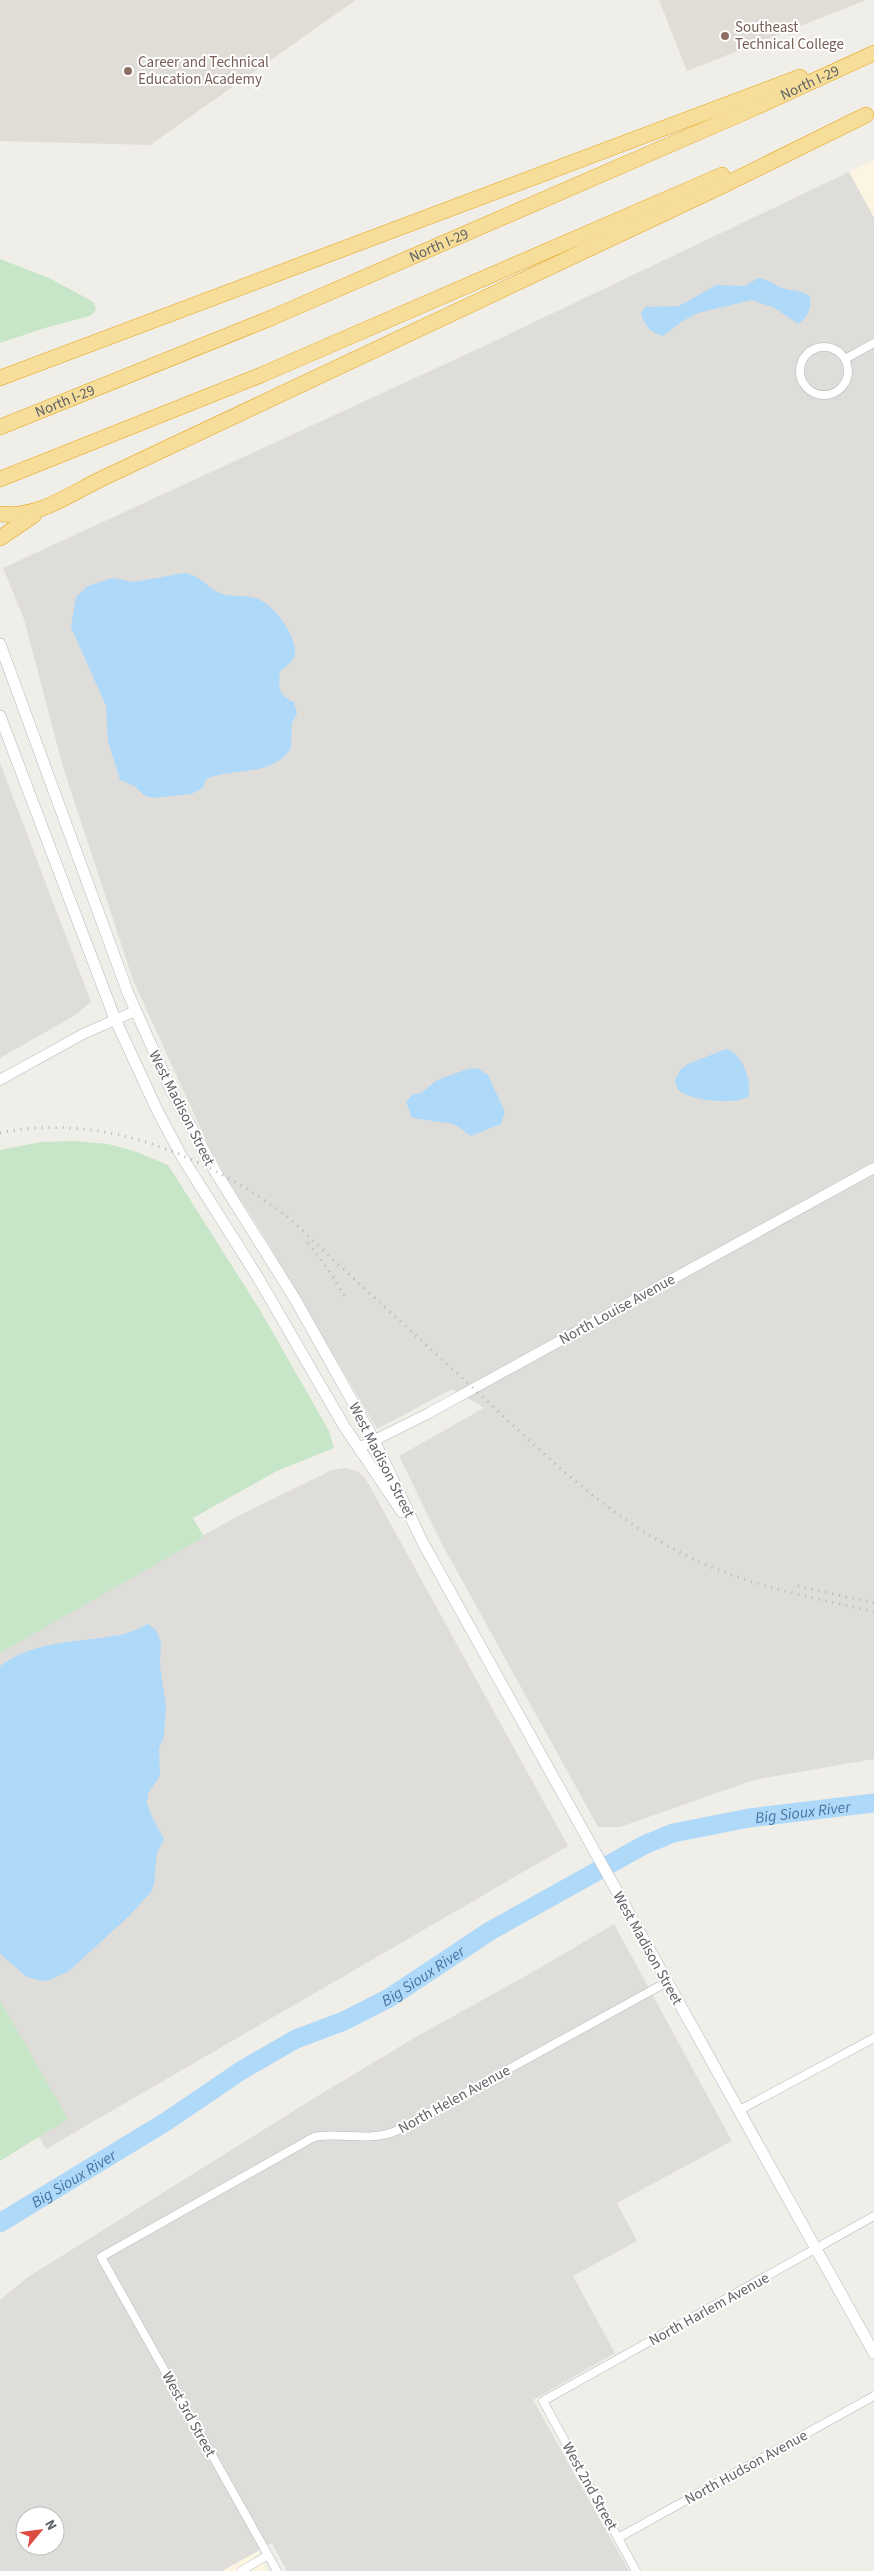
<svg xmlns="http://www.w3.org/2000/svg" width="874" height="2571" viewBox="0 0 874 2571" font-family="'Source Sans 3',sans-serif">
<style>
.commercial{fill:#fcf5e1}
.industrial{fill:#dfddda;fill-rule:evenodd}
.education{fill:#e0ddd6}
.green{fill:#c7e5c7}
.water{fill:#afd9f9}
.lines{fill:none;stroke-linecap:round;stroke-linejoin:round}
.river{stroke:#afd9f9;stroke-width:19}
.minor-casing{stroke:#b5b8bb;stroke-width:9}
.tertiary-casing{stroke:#b5b8bb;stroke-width:11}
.secondary-casing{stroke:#b4b7bb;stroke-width:12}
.motorway-casing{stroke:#e7a211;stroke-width:16}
.minor{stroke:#fff;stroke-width:8}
.tertiary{stroke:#fff;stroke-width:10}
.secondary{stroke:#fff;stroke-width:11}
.motorway{stroke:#f6dd99;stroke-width:15}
.rail{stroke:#b5b6b7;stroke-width:3;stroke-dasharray:1 6;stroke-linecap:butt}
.education-dot{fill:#8d6e63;stroke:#fff;stroke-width:2}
.labels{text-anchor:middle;stroke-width:4;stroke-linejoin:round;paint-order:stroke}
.education-label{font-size:15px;fill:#785e54;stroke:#fff;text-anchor:start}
.street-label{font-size:15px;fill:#5f6367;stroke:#fff}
.water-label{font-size:16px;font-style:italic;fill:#4775a2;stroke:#fff}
</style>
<rect width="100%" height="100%" fill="#f0eee8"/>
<g class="commercial">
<path d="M874,160V218L849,172Z"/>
<path d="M258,2551L268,2571H222Z"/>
</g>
<g class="industrial">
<path d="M849,172L874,218V1759L754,1780L620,1827H598L442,1544L399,1456L484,1408L452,1389L377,1429L261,1231L230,1183L211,1151L133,980L63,767L24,619L3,568L482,347Z"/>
<path d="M0,763L91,1002L74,1016L0,1058Z"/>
<path d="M346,1468L359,1472L367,1481L568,1846L46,2149L0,2067V1648L238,1516L332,1470Z"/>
<path d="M614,1924L732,2141L617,2203L637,2241L573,2276L615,2353L533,2400L629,2571H287L272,2543L222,2571H0V2300L28,2277L311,2100L414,2038L540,1968ZM25,2516H55V2546H25Z"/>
</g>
<g class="education">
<path d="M0,0H356L150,145L0,141Z"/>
<path d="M659,0H866L687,71Z"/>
</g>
<g class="green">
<path d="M0,259L49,278L90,300L94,303L96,310L90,316L48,327L0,343Z"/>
<path d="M75,1141L108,1144L134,1151L168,1165L260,1310L329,1431L334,1448L277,1471L193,1518L204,1537L0,1653V1150L41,1142Z"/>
<path d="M0,2000L68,2119L0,2161Z"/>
</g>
<g class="water">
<path d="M758,278C768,279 773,284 782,288C792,291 800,290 810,296C811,309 809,316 798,324L775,308L752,300L698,313L681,322L663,336C651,332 645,327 641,314L645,307L679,306L716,285L745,286Z"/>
<path d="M184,573C199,574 207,588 220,593C232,598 245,594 258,599C274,605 298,637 295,655C293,662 285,667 280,672C278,688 279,696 294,702L297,714L292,723L291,748C275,775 237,769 211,777L206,779L203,788L191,794L154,798L145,796L134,786L120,780L108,741L106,706L71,627L76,597L88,586L112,578L134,582Z"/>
<path d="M726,1049C742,1052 753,1083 748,1097C733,1105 689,1101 677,1089L675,1080L681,1069L688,1064Z"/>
<path d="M477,1068L488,1075L505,1112L501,1124L471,1136L454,1124L412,1118L406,1102L413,1094L421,1093L437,1080L468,1069Z"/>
<path d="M148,1624L156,1630L161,1642L160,1666L166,1706L164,1737L159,1748L160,1776L148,1793L147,1803L152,1817L164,1839L157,1853L154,1884L151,1892L129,1916L69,1971L47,1981L38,1980L27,1977L0,1954V1666C37,1639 77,1643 120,1635C131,1633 138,1628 148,1624Z"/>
</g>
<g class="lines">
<path class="river" id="s1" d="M0,2223L167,2121L242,2070L296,2039L344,2021L389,1998L490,1931L644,1845L673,1833L749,1818L874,1803"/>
<g class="minor-casing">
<g id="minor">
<circle cx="824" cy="371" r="24"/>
<path d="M845,359L874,343"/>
<path d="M738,2111L874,2038"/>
<path d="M618,2538L874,2396"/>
<path d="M241,2571L268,2555"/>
<path d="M277,2571L101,2257L314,2137C341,2132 370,2142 396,2131L667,1982"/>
<path d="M636,2571L543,2401L874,2216"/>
</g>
</g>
<g class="tertiary-casing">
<g id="tertiary">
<path d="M0,1080L83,1034L135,1011"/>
<path d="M359,1448L429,1413L874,1168"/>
</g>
</g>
<g class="secondary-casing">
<g id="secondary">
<path d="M0,644L128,993L171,1090L215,1171L295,1299L336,1372L374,1440L423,1543L874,2353"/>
<path d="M0,716L115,1019L158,1112L182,1157L257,1276L344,1426L402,1512"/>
</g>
</g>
<g class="motorway-casing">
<g id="motorway">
<path d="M0,378L800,77"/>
<path id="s2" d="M0,427L271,318L752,109L874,53"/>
<path d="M0,479L261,375L722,175"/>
<path d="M0,514C37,518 67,496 99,480L720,187L866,115"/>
<path d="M0,538L34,515"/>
</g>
</g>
<use href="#minor" class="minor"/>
<use href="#tertiary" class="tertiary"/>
<use href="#secondary" class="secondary"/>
<use href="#motorway" class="motorway"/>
<g class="rail">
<path d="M0,1133C102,1111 209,1157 289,1218C349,1275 411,1331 472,1387C542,1452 612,1523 700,1562C754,1587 816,1598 874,1612"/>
<path d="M308,1243L328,1269L345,1297"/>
<path d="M798,1586L874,1603"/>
</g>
</g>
<g class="education-dot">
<circle cx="725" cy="36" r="5"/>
<circle cx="128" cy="71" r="5"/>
</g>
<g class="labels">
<g class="education-label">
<text x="735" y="32">Southeast<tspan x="735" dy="17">Technical College</tspan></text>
<text x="138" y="67">Career and Technical<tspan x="138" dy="17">Education Academy</tspan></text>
</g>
<g class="street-label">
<text dy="5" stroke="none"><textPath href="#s2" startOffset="880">North I-29</textPath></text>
<text dy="5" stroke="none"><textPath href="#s2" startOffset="475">North I-29</textPath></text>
<text dy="5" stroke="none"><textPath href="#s2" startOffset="70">North I-29</textPath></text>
<text transform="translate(182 1108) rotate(63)" y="5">West Madison Street</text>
<text transform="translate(617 1309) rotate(-29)" y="5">North Louise Avenue</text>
<text transform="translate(382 1460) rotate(63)" y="5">West Madison Street</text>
<text transform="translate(648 1948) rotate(61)" y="5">West Madison Street</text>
<text transform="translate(454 2099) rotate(-29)" y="5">North Helen Avenue</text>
<text transform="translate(709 2309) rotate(-29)" y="5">North Harlem Avenue</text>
<text transform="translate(189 2414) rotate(61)" y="5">West 3rd Street</text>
<text transform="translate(746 2467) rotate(-29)" y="5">North Hudson Avenue</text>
<text transform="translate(590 2486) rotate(61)" y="5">West 2nd Street</text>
</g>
<g class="water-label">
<text dy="6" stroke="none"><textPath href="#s1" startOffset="911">Big Sioux River</textPath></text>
<text dy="6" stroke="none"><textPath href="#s1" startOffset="491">Big Sioux River</textPath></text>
<text dy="6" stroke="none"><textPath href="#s1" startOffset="86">Big Sioux River</textPath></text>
</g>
</g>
<g transform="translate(40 2531) rotate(61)"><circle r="24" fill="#ffffff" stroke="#bfc1c2"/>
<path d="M0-4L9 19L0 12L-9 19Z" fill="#de4b40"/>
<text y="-8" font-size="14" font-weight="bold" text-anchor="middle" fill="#5f6367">N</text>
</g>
</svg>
